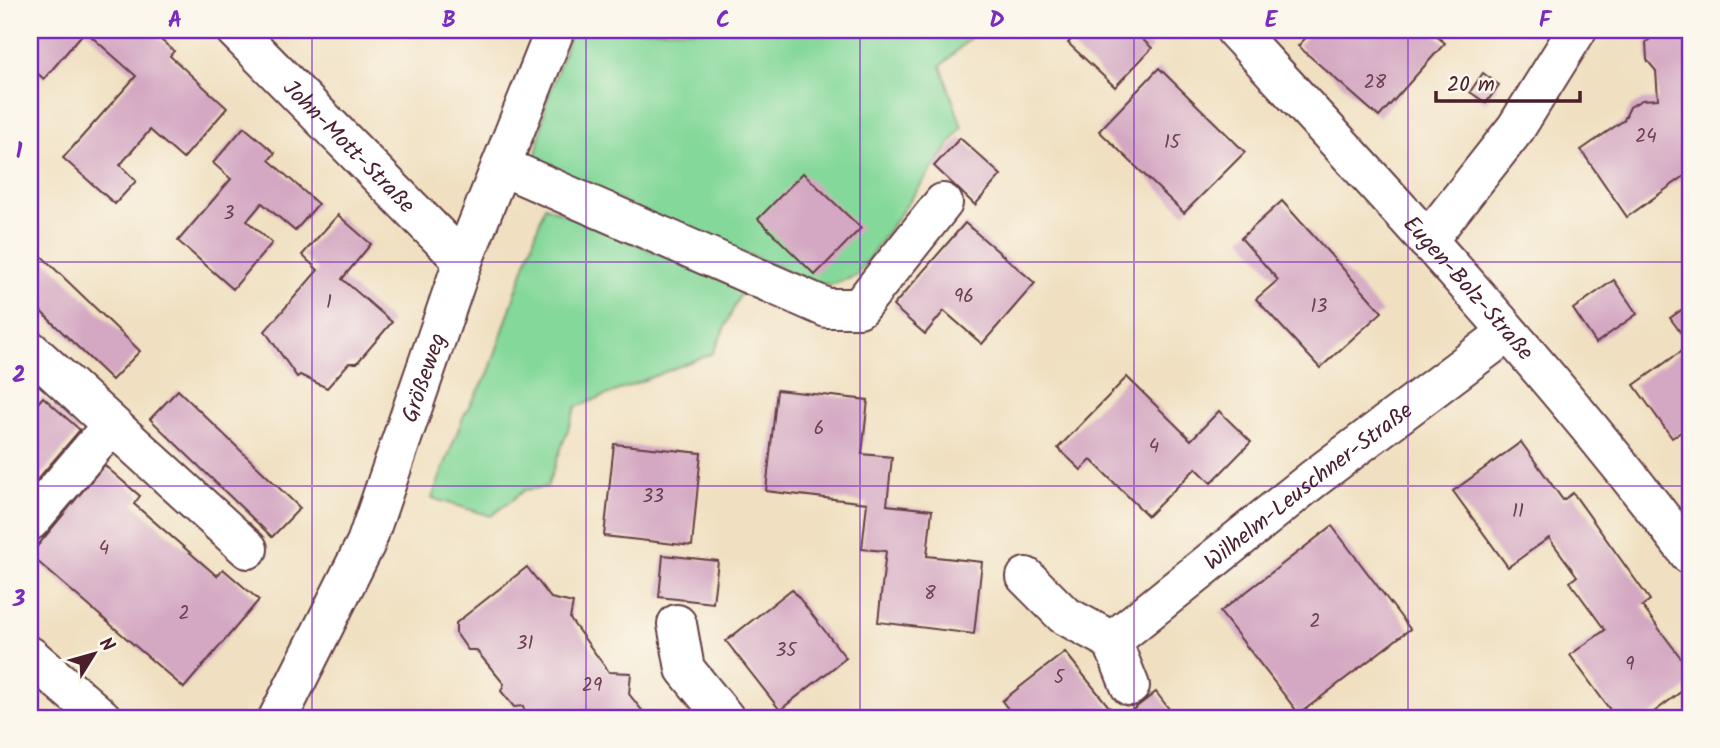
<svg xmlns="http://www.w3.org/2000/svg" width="1720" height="748" viewBox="0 0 1720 748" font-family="Kalam,sans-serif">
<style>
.green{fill:#84d89a;stroke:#677c62;stroke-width:2}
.building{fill:#d4a8c2}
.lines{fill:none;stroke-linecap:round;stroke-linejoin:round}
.minor-casing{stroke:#633c42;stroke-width:42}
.minor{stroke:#fff;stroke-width:38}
.grid{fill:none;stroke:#7b2cbf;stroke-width:2;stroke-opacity:0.55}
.labels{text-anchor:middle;stroke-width:7;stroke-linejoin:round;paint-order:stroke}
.number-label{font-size:19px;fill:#6c4151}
.street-label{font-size:23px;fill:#4a1f2b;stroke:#fbf7ec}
.neatline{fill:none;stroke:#7b2cbf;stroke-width:2.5}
.grid-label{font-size:23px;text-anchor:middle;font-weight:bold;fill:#7b2cbf}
</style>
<rect width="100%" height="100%" fill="#fbf7ec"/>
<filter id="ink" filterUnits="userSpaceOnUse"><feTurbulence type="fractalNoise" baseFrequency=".0143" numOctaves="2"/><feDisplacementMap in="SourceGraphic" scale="14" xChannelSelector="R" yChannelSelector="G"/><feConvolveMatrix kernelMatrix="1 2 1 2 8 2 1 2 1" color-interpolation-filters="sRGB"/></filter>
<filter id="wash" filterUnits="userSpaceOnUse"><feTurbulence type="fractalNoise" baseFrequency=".00686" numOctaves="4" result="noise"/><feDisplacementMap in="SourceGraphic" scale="28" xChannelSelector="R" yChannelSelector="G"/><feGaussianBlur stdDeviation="1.57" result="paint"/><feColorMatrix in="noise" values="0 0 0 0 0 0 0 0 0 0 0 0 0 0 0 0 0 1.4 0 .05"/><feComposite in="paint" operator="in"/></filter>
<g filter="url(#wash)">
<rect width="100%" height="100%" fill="#f0e0c1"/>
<g class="green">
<path d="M572,30H972L976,32L941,66L962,127L856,276L831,285L812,281L534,165L546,104Z"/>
<path d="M545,206L743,288L713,353L576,407L547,487L525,490L491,516L432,498L464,415L488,375Z"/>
</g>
<g id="blocks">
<g class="building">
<path d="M30,30H149L174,51L170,56L227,108L183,159L150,130L120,165L136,181L115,204L63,158L136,76L85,31L44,79L30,67Z"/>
<path d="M1080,30H1132L1152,48L1115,87L1068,43Z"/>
<path d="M1313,30H1429L1445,43L1379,117L1298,46Z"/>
<path d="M1663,30H1690V172L1627,217L1581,150L1624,120L1630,107L1642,100L1658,99L1656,71L1647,60L1646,42Z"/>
<path d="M1159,68L1245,152L1184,213L1099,131Z"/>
<path d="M1483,73L1499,85L1486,103L1470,92Z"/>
<path d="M244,127L275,153L269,160L318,204L295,231L262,203L247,221L272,243L233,289L178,241L231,179L213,163Z"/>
<path d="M960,138L1001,175L975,205L934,166Z"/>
<path d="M803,173L861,228L815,275L758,219Z"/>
<path d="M1282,201L1382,312L1320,368L1256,299L1278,280L1241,238Z"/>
<path d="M338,215L371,244L342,279L392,322L357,363H349L327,388L300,375L297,377L265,331L318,270L302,255Z"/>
<path d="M965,223L1035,283L982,344L944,311L925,334L893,306Z"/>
<path d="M30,245L140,351L112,380L30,301Z"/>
<path d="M1614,280L1637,314L1596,343L1573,309Z"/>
<path d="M1690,304V426L1672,438L1634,385L1690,345L1670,318Z"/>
<path d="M1127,377L1191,440L1219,411L1251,442L1211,483L1196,468L1148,516L1091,460L1081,470L1058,448Z"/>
<path d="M178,390L300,508L272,537L150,419Z"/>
<path d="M777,390L868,400L862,454L892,457L887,505L932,510L927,556L982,562L974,634L878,622L886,551L862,549L867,503L766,491Z"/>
<path d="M43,397L80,430L30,488V398L37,404Z"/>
<path d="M1521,442L1563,500L1573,493L1650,600L1642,606L1690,670V685L1646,718H1616L1570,655L1605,630L1570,582L1577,576L1549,538L1508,567L1453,491Z"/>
<path d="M614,444L701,453L692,546L604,536Z"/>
<path d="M104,465L140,496L134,504L217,576L223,569L259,600L184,688L30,555Z"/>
<path d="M1332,526L1410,629L1299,714L1220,612Z"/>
<path d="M663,555L718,561L713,603L659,597Z"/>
<path d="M527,567L551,598L573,603L570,619L609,672L631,673L629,694L648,718H527L523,706L514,707L501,691L504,684L476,650H468L456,633V623Z"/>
<path d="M792,589L846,658L780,710L726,641Z"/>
<path d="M1065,652L1118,718H1015L1002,701Z"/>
<path d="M1156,692L1176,718H1135L1130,712Z"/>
</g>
</g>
</g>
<g filter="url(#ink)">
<use href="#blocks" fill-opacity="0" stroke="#633c42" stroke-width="2"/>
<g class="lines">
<g class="minor-casing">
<g id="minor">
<path id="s1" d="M235,30L463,261"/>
<path id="s2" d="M1235,30C1392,200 1551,371 1690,555"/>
<path d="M501,166L827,308H859L943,203"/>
<path d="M1427,241L1516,128L1577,30"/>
<path d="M30,350L248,549"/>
<path d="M30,521L111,426"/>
<path d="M1026,577L1064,615L1112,641L1130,686"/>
<path d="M677,624L685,669L725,718"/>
<path id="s3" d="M1112,641L1312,480L1507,333"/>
<path d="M30,656L102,718"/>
<path id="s4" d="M278,718L366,543L463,261L555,30"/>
</g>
</g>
<use href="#minor" class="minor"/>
</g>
</g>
<path class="grid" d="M312,30V718M586,30V718M860,30V718M1134,30V718M1408,30V718M30,262H1690M30,486H1690"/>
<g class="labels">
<g class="number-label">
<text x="1375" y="88">28</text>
<text x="1646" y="142">24</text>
<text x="1172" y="148">15</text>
<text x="229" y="219">3</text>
<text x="964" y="302">96</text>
<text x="329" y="308">1</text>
<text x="1319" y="312">13</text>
<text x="819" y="434">6</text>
<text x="1154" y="452">4</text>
<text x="653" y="502">33</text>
<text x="1518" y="517">11</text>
<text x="104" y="554">4</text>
<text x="930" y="599">8</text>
<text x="184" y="619">2</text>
<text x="1315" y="627">2</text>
<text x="525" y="649">31</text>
<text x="786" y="656">35</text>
<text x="1630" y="670">9</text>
<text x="1059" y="683">5</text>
<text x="592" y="691">29</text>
</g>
<g class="street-label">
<text dy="8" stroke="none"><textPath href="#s1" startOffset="163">John-Mott-Straße</textPath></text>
<text dy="8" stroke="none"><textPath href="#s2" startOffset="348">Eugen-Bolz-Straße</textPath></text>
<text dy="8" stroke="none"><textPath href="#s4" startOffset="371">Größeweg</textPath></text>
<text dy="8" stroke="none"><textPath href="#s3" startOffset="250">Wilhelm-Leuschner-Straße</textPath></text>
</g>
</g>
<rect width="1720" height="748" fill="none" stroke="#fbf7ec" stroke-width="77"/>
<g transform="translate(94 654) rotate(53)" stroke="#fbf7ec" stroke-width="5" paint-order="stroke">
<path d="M0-5L12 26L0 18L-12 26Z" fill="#4a1f2b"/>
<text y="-10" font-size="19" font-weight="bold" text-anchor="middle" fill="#4a1f2b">N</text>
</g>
<path d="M1436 91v10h144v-10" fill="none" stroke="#4a1f2b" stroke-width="3.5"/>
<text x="1447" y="91" font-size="21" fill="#4a1f2b" stroke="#fbf7ec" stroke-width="5" paint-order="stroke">20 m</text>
<rect x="38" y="38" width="1644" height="672" class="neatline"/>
<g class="grid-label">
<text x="175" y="27">A</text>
<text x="449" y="27">B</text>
<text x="723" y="27">C</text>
<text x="997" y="27">D</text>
<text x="1271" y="27">E</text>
<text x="1545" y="27">F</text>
<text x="19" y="158">1</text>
<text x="19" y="382">2</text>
<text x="19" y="606">3</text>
</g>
</svg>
